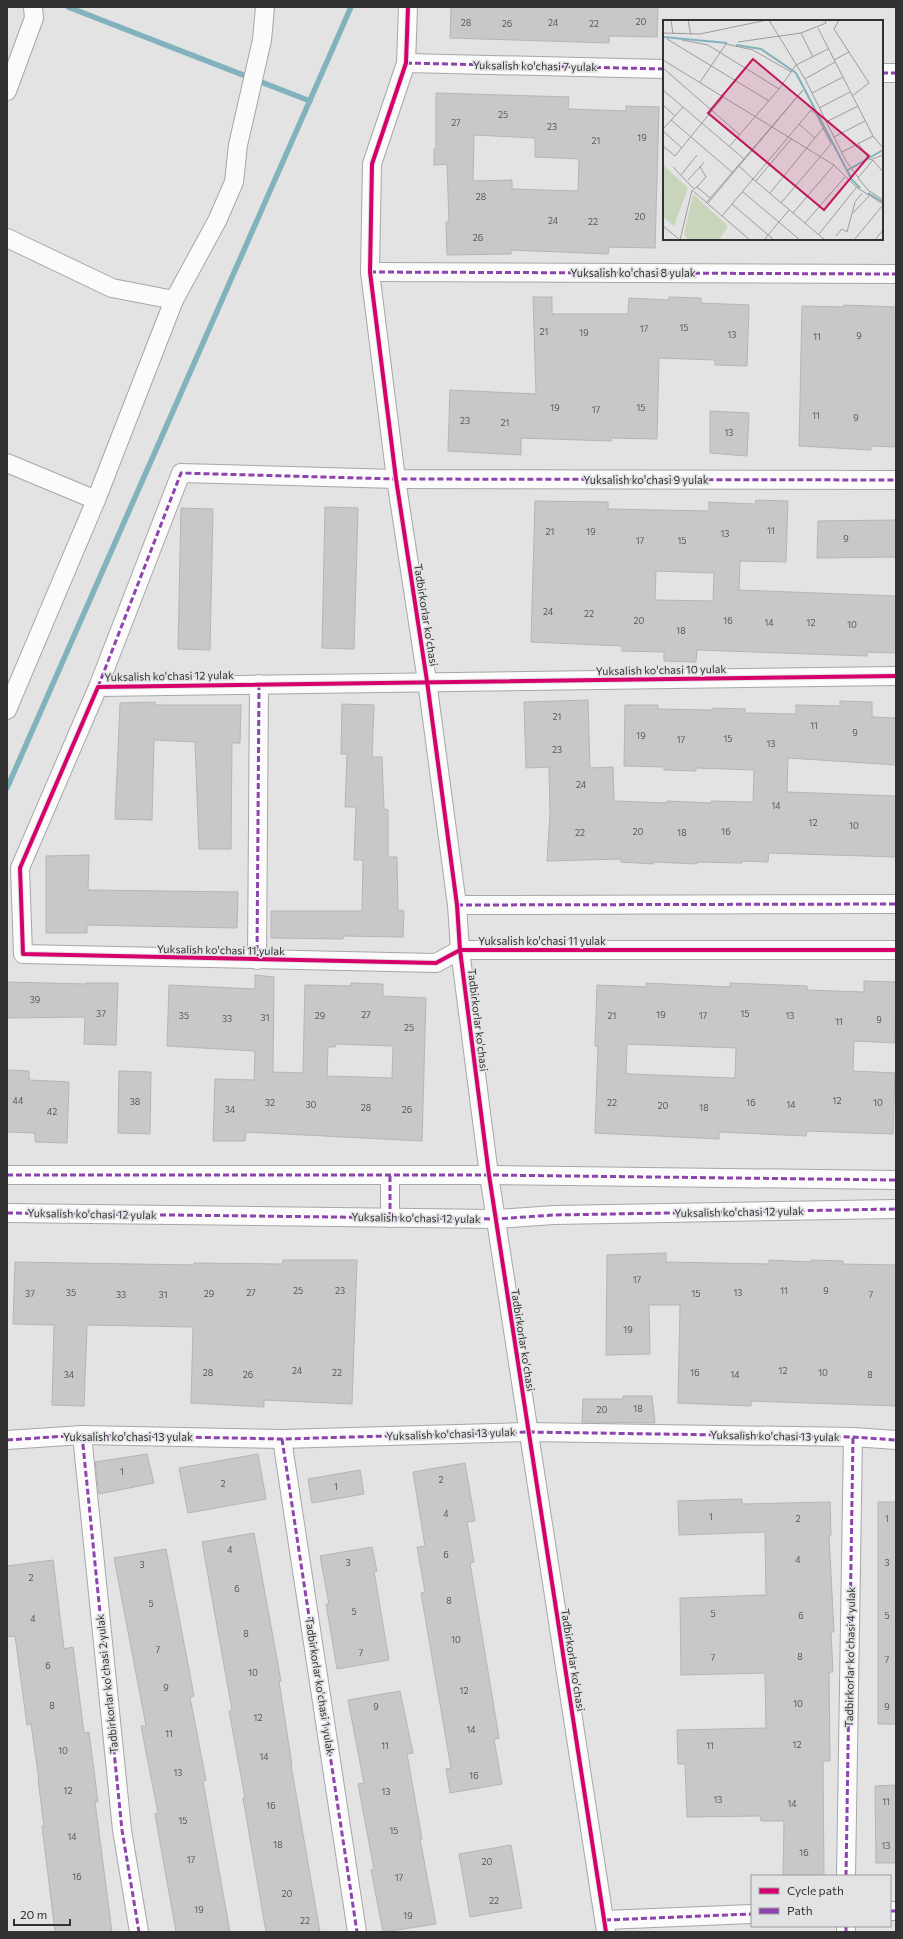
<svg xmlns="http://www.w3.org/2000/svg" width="903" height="1939" viewBox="0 0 903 1939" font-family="Commissioner,sans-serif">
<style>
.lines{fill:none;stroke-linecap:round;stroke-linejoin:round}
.stream{stroke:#82b2bd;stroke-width:5.5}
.building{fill:#c8c8c8;stroke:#b5b5b5;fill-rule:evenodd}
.street-casing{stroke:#a7a7a7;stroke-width:20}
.street{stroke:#fbfbfb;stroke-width:18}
.quiet{stroke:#8e44ad;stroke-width:3;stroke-dasharray:6 3;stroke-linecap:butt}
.cycleway-casing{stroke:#e2e3e4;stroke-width:6}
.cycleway{stroke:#d6006c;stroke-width:4}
.labels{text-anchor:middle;stroke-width:3.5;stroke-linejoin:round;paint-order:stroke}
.number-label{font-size:9px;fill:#585858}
.street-label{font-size:11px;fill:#323233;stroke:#e2e3e4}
.inset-river{fill:none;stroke:#82b2bd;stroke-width:2}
.inset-road{fill:none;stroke:#9c9c9d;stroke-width:1}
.view{fill:#c2185b;fill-opacity:0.15;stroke:#c2185b;stroke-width:2}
.inset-edge{fill:none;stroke:#323233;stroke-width:2}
</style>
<rect width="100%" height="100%" fill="#e3e3e3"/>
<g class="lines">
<g class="stream">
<path d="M68,7L310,101"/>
<path d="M7,788L351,7"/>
</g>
</g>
<g class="building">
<path d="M451,7H658L657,37L609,36V43L450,38Z"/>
<path d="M436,93L569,97L568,109L626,111V106L659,107L655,248L609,247L608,254L511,250V254L447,255L446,222H449L447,164L434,165V149H436ZM474,135L535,138V157L579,159L578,191L512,189V180L473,181Z"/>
<path d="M533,297H552V314H628L629,298L669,300V297L701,298V303L749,305L747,366L715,365V360L659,358L657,439L611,438V441L521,438V455L448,451L450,390L536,394Z"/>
<path d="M844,305L896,307V447L871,446V450L799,446L802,306L844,307Z"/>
<path d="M710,411L749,413L747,456L710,453Z"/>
<path d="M756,500L788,501L786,562L740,561L739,590L896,596V653L867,652V656L697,650L696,662L664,661V652L622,651V646L531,642L535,501L608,502V509L709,511V502L755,504ZM656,571L714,573L713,601L655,600Z"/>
<path d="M325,507L358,508L354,649L322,648Z"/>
<path d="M181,508L213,509L210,650L178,649Z"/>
<path d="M896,520V557L817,558L818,521Z"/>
<path d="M588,700L590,768L613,767L614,801L667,803V801L711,803V801L753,802L754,770L696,768V771L664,770V767L624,766L625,705H658V709L713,710V708L745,709V713L796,714V705L840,706V701L872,702V717L896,718V765L788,758L787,792L896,796V857L769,853L768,862L742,861V863L697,862V864L653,862V864L621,862V859L547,861L550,814L549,767L526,768L524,702Z"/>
<path d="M155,702V705H241L240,743H232L231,849H199L195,742L154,740L152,820L115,819L120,703Z"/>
<path d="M342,704L374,705L372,757H382L384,809L388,810V857H397L398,910L404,911L403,937L343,936V939L271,938V911H362L363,860H354L356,807H345L347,754H341Z"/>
<path d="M89,855L88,890L238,892L237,928L87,925V933H46V856Z"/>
<path d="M255,975L274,977L273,1072L303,1073L305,985L351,986V983L383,984V996L426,998L422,1141L246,1132L245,1141H213L215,1079L254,1080L255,1051L167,1046L169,985L255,989ZM336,1044L393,1046L392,1078L327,1076L328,1047H335Z"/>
<path d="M864,981L896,982L895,1043L854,1041L853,1071L895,1073L893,1134L807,1131L806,1136L719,1132V1139L595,1133L598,1046H595L597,985L646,987V983L730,987V983L807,986V990L864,992ZM627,1044L736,1048L735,1078L629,1074L626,1073Z"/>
<path d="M7,982L85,984L86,983H118L116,1045L84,1044L85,1017L7,1018Z"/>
<path d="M7,1070L29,1071V1080L69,1082L67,1143L35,1142V1133L7,1132Z"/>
<path d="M119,1071L151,1072L150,1134L118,1133Z"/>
<path d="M666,1253V1262L769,1264V1260L811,1262V1260L843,1261V1264L896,1265V1406L751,1401V1406L678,1403L680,1305H649L650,1354L606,1355L607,1255Z"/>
<path d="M283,1260H357L352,1404L264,1400V1407L191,1403L193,1327L87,1325L84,1406L52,1405L54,1325L13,1324L15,1262L194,1265V1263L283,1264Z"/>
<path d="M623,1396H652L655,1423L582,1422L583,1399H623Z"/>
<path d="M147,1454L154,1483L99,1494L95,1462Z"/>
<path d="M258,1454L266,1499L188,1513L179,1468Z"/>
<path d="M465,1463L475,1521L467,1522L474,1562L470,1563L499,1738L494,1739L502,1784L450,1793L446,1769L451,1768L421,1593L425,1592L417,1547L425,1546L413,1472Z"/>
<path d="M360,1470L364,1494L312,1503L308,1479Z"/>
<path d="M742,1499V1504L830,1502L831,1535H829L834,1632H831L833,1672H829L830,1761H823L824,1876H783L784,1821H761L760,1816L687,1817L685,1764H678L677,1730L766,1728L765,1673L681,1675L680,1598L766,1595L765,1532L679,1535L678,1501Z"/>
<rect x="878" y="1502" width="18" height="222"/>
<path d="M254,1533L281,1681H279L292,1765H291L320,1932H266L243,1798H245L229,1711L232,1710L202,1542Z"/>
<path d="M372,1547L377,1571H374L389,1660L337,1669L326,1604H329L320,1556Z"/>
<path d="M166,1549L194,1696L190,1697L206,1780L203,1781L230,1932H176L155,1814L158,1813L141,1726H146L114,1558Z"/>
<path d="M53,1560L64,1649L73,1647L84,1733L89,1732L98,1802H95L112,1932H55L42,1826H44L38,1780H39L31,1724L27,1725L15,1636L7,1637V1566Z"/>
<path d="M400,1691L413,1753L407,1754L422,1839H420L436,1924L383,1932L371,1870L374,1869L358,1784L364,1783L348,1700Z"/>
<path d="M896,1785V1863H876L875,1786Z"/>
<path d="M511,1845L522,1908L470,1917L459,1854Z"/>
</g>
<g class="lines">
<g class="street-casing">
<g id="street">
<path d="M408,7L406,63L372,164L370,272L396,479L427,681L457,905L460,950L489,1175L606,1932"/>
<path d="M406,63L664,69"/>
<path d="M882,73H896"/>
<path d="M7,91L34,18L33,7"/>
<path d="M7,238L112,288L174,300"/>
<path d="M370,272L896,274"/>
<path d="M7,463L96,500"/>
<path d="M896,676L98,687L20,868L23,954L436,963L460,950H896"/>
<path d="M98,687L181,473L396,479L896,480"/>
<path d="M7,710L96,500L174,300L217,221L234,182L238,145L262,40L265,7"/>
<path d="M457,905L896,904"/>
<path d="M257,960L259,684"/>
<path d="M7,1175H489L896,1180"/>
<path d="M7,1213L496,1219L554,1215L896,1209"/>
<path d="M390,1218V1175"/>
<path d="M82,1435L122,1830L139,1932"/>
<path d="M282,1439L357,1932"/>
<path d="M7,1440L82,1435L282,1439L528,1432L853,1437L896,1440"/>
<path d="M846,1876L853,1437"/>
<path d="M890,1911H896"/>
<path d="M605,1920L752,1914"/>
<path d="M846,1932V1926"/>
</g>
</g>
<use href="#street" class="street"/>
<g class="quiet">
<path d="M406,63L664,69"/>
<path d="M882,73H896"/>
<path d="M370,272L896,274"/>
<path d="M98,687L181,473L396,479L896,480"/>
<path d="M457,905L896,904"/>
<path d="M257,960L259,684"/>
<path d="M7,1175H489L896,1180"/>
<path d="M7,1213L496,1219L554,1215L896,1209"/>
<path d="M390,1218V1175"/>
<path d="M82,1435L122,1830L139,1932"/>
<path d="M282,1439L357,1932"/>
<path d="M7,1440L82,1435L282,1439L528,1432L853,1437L896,1440"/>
<path d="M846,1876L853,1437"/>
<path d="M890,1911H896"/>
<path d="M605,1920L752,1914"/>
<path d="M846,1932V1926"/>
</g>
<g class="cycleway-casing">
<g id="cycleway">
<path d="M408,7L406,63L372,164L370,272L396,479L427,681L457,905L460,950L489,1175L606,1932"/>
<path d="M896,676L98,687L20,868L23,954L436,963L460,950H896"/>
</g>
</g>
<use href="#cycleway" class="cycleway"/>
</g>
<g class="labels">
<g class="number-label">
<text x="641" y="25">20</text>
<text x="466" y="26">28</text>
<text x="553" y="26">24</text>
<text x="507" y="27">26</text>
<text x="594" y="27">22</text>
<text x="503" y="118">25</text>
<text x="456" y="126">27</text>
<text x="552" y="130">23</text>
<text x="642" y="141">19</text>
<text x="596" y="144">21</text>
<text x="481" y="200">28</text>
<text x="640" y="220">20</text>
<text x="553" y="224">24</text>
<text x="593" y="225">22</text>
<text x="478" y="241">26</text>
<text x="684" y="331">15</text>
<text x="644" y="332">17</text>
<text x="544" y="335">21</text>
<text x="584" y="336">19</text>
<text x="732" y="338">13</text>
<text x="859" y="339">9</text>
<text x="817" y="340">11</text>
<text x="555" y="411">19</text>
<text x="641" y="411">15</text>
<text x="596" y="413">17</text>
<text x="816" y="419">11</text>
<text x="856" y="421">9</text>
<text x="465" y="424">23</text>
<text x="505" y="426">21</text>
<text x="729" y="436">13</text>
<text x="771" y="534">11</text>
<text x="550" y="535">21</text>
<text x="591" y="535">19</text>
<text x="725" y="537">13</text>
<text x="846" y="542">9</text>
<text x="640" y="544">17</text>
<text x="682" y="544">15</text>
<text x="548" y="615">24</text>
<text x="589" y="617">22</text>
<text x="639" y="624">20</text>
<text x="728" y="624">16</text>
<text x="769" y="626">14</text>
<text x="811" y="626">12</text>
<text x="852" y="628">10</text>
<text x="681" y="634">18</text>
<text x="557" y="720">21</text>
<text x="814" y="729">11</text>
<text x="855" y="736">9</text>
<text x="641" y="739">19</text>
<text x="728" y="742">15</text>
<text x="681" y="743">17</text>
<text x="771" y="747">13</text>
<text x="557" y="753">23</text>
<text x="581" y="788">24</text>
<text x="776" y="809">14</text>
<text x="813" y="826">12</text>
<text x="854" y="829">10</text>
<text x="638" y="835">20</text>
<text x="726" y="835">16</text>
<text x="580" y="836">22</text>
<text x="682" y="836">18</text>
<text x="35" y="1003">39</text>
<text x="101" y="1017">37</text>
<text x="745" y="1017">15</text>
<text x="366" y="1018">27</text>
<text x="661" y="1018">19</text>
<text x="184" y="1019">35</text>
<text x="320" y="1019">29</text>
<text x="612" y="1019">21</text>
<text x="703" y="1019">17</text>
<text x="790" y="1019">13</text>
<text x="265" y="1021">31</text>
<text x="227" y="1022">33</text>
<text x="879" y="1023">9</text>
<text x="839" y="1025">11</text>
<text x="409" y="1031">25</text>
<text x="18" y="1104">44</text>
<text x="837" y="1104">12</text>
<text x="135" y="1105">38</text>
<text x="270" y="1106">32</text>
<text x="612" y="1106">22</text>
<text x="751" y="1106">16</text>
<text x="878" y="1106">10</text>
<text x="311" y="1108">30</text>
<text x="791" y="1108">14</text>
<text x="663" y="1109">20</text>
<text x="366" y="1111">28</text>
<text x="704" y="1111">18</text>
<text x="230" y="1113">34</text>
<text x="407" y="1113">26</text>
<text x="52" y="1115">42</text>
<text x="637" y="1283">17</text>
<text x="298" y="1294">25</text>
<text x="340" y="1294">23</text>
<text x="784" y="1294">11</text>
<text x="826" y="1294">9</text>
<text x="71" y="1296">35</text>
<text x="251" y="1296">27</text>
<text x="738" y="1296">13</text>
<text x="30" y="1297">37</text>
<text x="209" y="1297">29</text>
<text x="696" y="1297">15</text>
<text x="121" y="1298">33</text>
<text x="163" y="1298">31</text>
<text x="871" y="1298">7</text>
<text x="628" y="1333">19</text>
<text x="297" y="1374">24</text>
<text x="783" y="1374">12</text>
<text x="208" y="1376">28</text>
<text x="337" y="1376">22</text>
<text x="695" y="1376">16</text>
<text x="823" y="1376">10</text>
<text x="69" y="1378">34</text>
<text x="248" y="1378">26</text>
<text x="735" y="1378">14</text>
<text x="870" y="1378">8</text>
<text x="638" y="1412">18</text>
<text x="602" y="1413">20</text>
<text x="122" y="1475">1</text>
<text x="441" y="1483">2</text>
<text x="223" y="1487">2</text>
<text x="336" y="1490">1</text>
<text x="446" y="1517">4</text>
<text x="711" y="1520">1</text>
<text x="798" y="1522">2</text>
<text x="887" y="1522">1</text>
<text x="230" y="1553">4</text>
<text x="446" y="1558">6</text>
<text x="798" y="1563">4</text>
<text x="348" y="1566">3</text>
<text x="887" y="1566">3</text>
<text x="142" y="1568">3</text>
<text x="31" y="1581">2</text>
<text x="237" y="1592">6</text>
<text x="449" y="1604">8</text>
<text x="151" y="1607">5</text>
<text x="354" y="1615">5</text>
<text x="713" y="1617">5</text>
<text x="801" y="1619">6</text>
<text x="887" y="1619">5</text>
<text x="33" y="1622">4</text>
<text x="246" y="1637">8</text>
<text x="456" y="1643">10</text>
<text x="158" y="1653">7</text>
<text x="361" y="1656">7</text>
<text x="800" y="1660">8</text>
<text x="713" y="1661">7</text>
<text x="887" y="1663">7</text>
<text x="48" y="1669">6</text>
<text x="253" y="1676">10</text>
<text x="166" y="1691">9</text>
<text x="464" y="1694">12</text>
<text x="798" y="1707">10</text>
<text x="52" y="1709">8</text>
<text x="376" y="1710">9</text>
<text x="887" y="1710">9</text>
<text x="258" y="1721">12</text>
<text x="471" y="1733">14</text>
<text x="169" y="1737">11</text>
<text x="797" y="1748">12</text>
<text x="385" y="1749">11</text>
<text x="710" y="1749">11</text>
<text x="63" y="1754">10</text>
<text x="264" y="1760">14</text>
<text x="178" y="1776">13</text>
<text x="474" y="1779">16</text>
<text x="68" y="1794">12</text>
<text x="386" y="1795">13</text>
<text x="718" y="1803">13</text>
<text x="886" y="1805">11</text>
<text x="792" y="1807">14</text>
<text x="271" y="1809">16</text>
<text x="183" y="1824">15</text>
<text x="394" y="1834">15</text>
<text x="72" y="1840">14</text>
<text x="278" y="1848">18</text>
<text x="886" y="1849">13</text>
<text x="804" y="1856">16</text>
<text x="191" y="1863">17</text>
<text x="487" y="1865">20</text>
<text x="77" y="1880">16</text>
<text x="399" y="1881">17</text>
<text x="287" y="1897">20</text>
<text x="494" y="1904">22</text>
<text x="199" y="1913">19</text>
<text x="408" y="1919">19</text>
<text x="305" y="1924">22</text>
</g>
<g class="street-label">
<text transform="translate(535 66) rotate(1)" y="4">Yuksalish ko'chasi 7 yulak</text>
<text x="633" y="277">Yuksalish ko'chasi 8 yulak</text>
<text x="646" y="484">Yuksalish ko'chasi 9 yulak</text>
<text transform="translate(426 615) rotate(81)" y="4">Tadbirkorlar ko'chasi</text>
<text transform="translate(661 670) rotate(-1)" y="4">Yuksalish ko'chasi 10 yulak</text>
<text transform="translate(169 676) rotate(-1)" y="4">Yuksalish ko'chasi 12 yulak</text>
<text x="542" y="945">Yuksalish ko'chasi 11 yulak</text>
<text transform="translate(221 950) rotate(1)" y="4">Yuksalish ko'chasi 11 yulak</text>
<text transform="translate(478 1020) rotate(83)" y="4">Tadbirkorlar ko'chasi</text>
<text transform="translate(739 1212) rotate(-1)" y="4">Yuksalish ko'chasi 12 yulak</text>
<text transform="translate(92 1214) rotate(1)" y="4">Yuksalish ko'chasi 12 yulak</text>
<text transform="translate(416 1218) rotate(1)" y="4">Yuksalish ko'chasi 12 yulak</text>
<text transform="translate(523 1340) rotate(81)" y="4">Tadbirkorlar ko'chasi</text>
<text transform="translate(451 1434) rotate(-2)" y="4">Yuksalish ko'chasi 13 yulak</text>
<text transform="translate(775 1436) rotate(1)" y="4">Yuksalish ko'chasi 13 yulak</text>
<text x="128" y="1441">Yuksalish ko'chasi 13 yulak</text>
<text transform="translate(850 1657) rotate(-89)" y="4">Tadbirkorlar ko'chasi 4 yulak</text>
<text transform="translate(573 1660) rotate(81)" y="4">Tadbirkorlar ko'chasi</text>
<text transform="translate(107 1684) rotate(-96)" y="4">Tadbirkorlar ko'chasi 2 yulak</text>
<text transform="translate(320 1686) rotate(81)" y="4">Tadbirkorlar ko'chasi 1 yulak</text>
</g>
</g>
<g transform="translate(663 20)">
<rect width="220" height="220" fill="#e3e3e3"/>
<path d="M0,145L25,168L11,206L0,197ZM30,174L65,206L56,220H26L21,215Z" fill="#c9d5bb"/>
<path class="inset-river" d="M0,17L64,23M73,25L98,29L133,53L189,160L197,168M185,150L220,130M205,173L220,182"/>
<path class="inset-road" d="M8,0L10,14M25,0L28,15M106,0L142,59L183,141L195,157M176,0L171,9L206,63L189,76M155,8L210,116L220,128M0,13L37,14L104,0M138,13L150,37M4,19L106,81M19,20L45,25L116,69M75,22L138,13L163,3L162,0M0,40L171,145L193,167L220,184M171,40L186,32M0,48L77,115M142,59L172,42M37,62L63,24L90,30L128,52M0,70L81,139M149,73L180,57M0,85L12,96M156,88L187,72M8,100L70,153M163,102L195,86M136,104L152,118M0,109L20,87M0,111L19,128M171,117L202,101M195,123L207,140L220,135M0,126L12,136L61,76M66,127L116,69L133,45L165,29M179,132L210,116M41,142L37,147L43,157L34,167L47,178M76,146L90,159L148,90L153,94L160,108L107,173M10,147L31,169L34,167M220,152L210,140L195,158L205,170L220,180M18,155L34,135M25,160L37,147M93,161L129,118M80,172L137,220M43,183L140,70L44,184M118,183L168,124L160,108M69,184L111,220M130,193L171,145M190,193L206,176M59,196L87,220M142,203L182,157M0,206L17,220M156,214L193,168M173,216L179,209L184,212L192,182L199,173M17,220L29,170L59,196L90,159L162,220M101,220L126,190M191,220L220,185M212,220L220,210"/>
<path class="view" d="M90,39L206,136L161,190L45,93Z"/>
<rect width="220" height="220" class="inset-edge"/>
</g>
<rect width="903" height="1939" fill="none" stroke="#323233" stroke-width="16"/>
<rect x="751" y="1875" width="140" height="52" fill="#e2e3e4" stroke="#9c9c9d"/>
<rect x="759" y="1888" width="20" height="6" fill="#d6006c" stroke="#9c9c9d"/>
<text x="787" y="1895" font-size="12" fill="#323233">Cycle path</text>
<rect x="759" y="1908" width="20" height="6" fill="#8e44ad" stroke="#9c9c9d"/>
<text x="787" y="1915" font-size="12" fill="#323233">Path</text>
<path d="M14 1919v6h56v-6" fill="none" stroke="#323233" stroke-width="2"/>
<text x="20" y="1919" font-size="12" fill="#323233" stroke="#e2e3e4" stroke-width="3" paint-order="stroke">20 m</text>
</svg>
